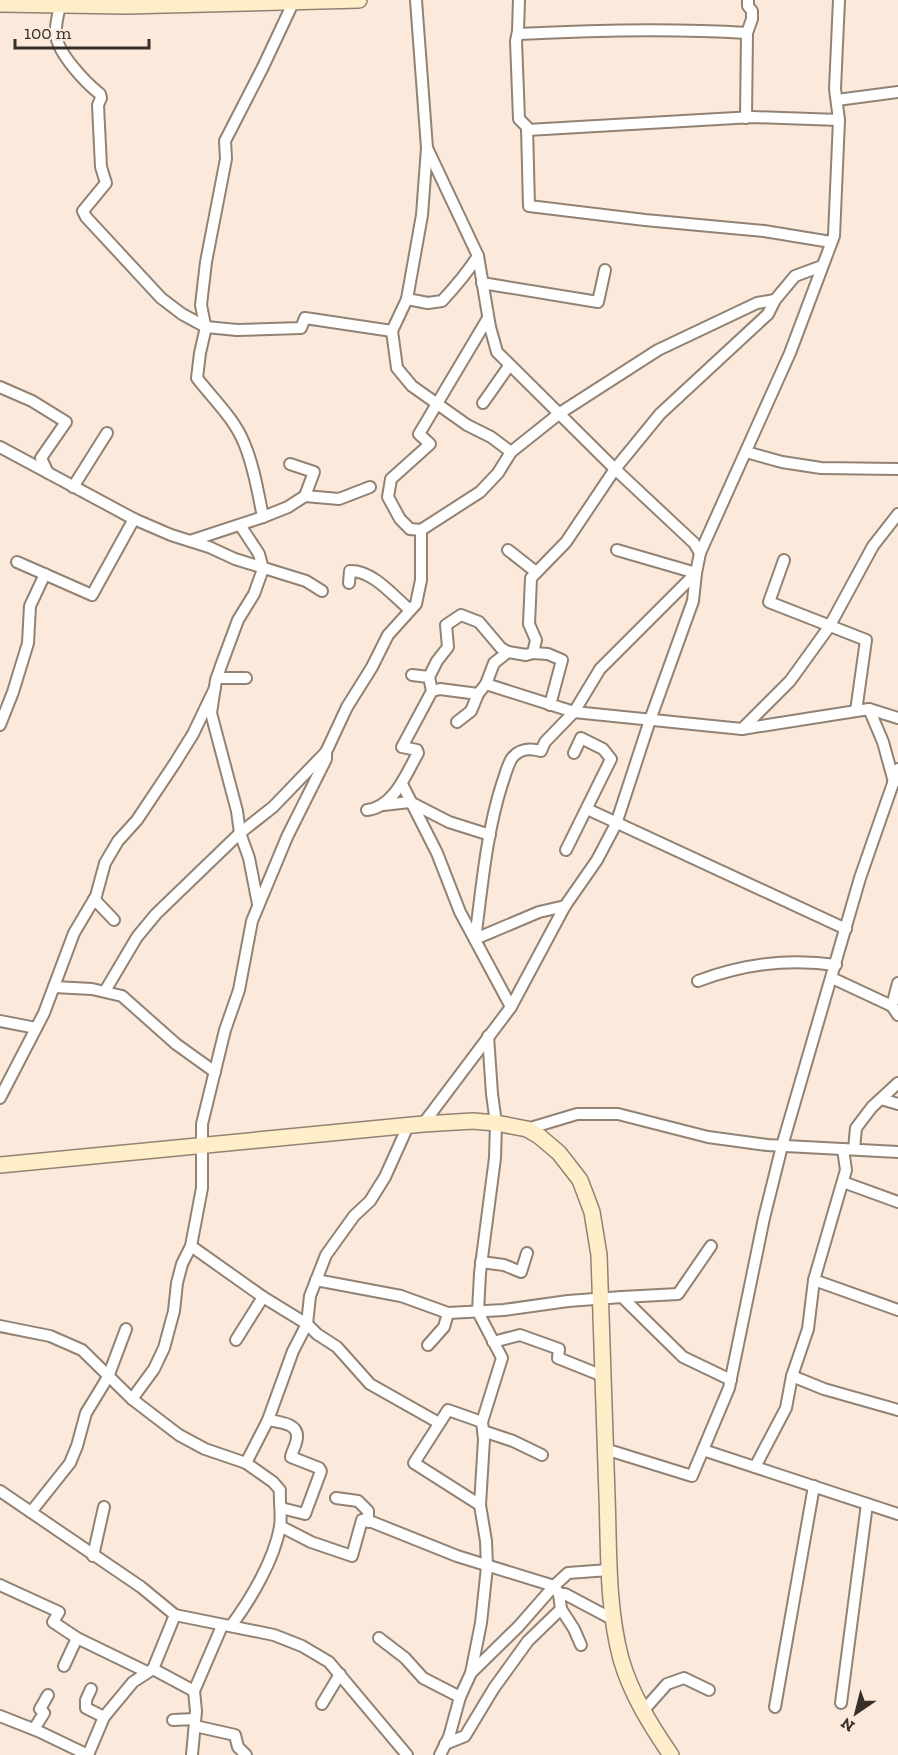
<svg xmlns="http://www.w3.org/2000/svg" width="898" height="1755" viewBox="0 0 898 1755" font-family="'Zilla Slab',serif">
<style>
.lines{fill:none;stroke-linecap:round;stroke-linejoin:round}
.street-casing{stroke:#928274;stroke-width:14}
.secondary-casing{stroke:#928274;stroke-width:18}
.street{stroke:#fff;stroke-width:10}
.secondary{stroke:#feeec9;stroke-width:15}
</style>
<rect width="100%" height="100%" fill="#fbeadb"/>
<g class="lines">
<g class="street-casing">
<g id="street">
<path d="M416,0L427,148L478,256L490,327L497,352L615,469L694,543L700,553"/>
<path d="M519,0L518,31L516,41L519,119L527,127L529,206L645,220L764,231L831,242"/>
<path d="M60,6C58,15 55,25 56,34C57,53 86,83 100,94L101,98L98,105L101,167L106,183L83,211L86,217L161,298L182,314L206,327L237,330L301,328L305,318L392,331"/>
<path d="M747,33L752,19V11L748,6V0"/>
<path d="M518,34C594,30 671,28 747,33L746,118"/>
<path d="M837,100L898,92"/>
<path d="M527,130L753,117L839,120"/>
<path d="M427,148L422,215L407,299L392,331L397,368L412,386L467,425L491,437L511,452"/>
<path d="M482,283L598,302L605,270"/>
<path d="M407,299L428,303L442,301C455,287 467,273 478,256"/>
<path d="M488,318L419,434L430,444L391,479L388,497L400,519L410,529L421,530L480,492L498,473L511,452L560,413L658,350L757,303L775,300"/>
<path d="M205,325L201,305L206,262L226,159L225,141L263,67L293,3"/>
<path d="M206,327L200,353L197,378C213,399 234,418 244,443C254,466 258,493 263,517"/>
<path d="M0,387L32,401L66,422L41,458L48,473"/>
<path d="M483,403L509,366"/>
<path d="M0,447L134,519L171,535L209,547L235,559L306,581L322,591"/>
<path d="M746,452L782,462L821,468L898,469"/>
<path d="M290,464L314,472L305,496"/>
<path d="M73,487L107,433"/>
<path d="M240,525L259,554L263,569L254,594L238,620L222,663L216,680L211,713L237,811L240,833L249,858L258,904"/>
<path d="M190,541L263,517L288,507L305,496L339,499L370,487"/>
<path d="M508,550L536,572"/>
<path d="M784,560L769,602L866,640L856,711"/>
<path d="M17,562L92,595L134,519"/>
<path d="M349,583L350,571C373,570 394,597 410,610"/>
<path d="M533,653L536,640L529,624L531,578L566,542L615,469L660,414L768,314L775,300L795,276L822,266"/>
<path d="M412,675L429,677"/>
<path d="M217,678H246"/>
<path d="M486,684L574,712L742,729L869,709L898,718"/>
<path d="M432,691L440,689L478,694L486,684L494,663L508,652"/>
<path d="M869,709L883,742L894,782"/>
<path d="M457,722L471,711L478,694"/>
<path d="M0,725L13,692L28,643L30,606L45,574"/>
<path d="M742,729L790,681L829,627L873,546L898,514"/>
<path d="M402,784L437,853L460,912L511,1007"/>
<path d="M383,805L410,802L449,822L490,835"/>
<path d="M587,809L846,929"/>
<path d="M367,810C394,807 406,774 418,753L417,750L402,747L432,691L429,677L437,661L448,647L446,625L461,615L479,622L501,648L508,652L526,655L533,653L548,654L562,660L550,705"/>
<path d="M566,850L611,759L603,749L581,738L574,753"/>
<path d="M94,899L114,920"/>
<path d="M475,939C482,888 486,834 502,784C505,776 507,766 512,758C520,748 530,748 541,751L545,742L574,712L600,669L696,573L617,550"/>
<path d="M475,939L539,912L565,906"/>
<path d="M832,978L892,1006"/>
<path d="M698,981C743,964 789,958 836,965"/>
<path d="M898,983L892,1006L898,1015"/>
<path d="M54,987L92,989L122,996L176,1044L215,1072"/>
<path d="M105,991L137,937L156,914L240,833L273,807L326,752L347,707L372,667L388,635L416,604L421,580V530"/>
<path d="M0,1021L36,1028"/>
<path d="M0,1098L44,1013L74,933L96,896L105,863L118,841L137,820L175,763L193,734L215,688"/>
<path d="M881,1099L898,1104"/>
<path d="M423,1124L511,1007L565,906L597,860L616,824L650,720L693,601L696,573L700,553L790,353L834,236L839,120L835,89L839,0"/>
<path d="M527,1129L577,1114H618L708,1137L767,1145L898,1152"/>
<path d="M854,1149L856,1128L872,1107L898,1083"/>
<path d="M843,1182L898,1202"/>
<path d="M191,1246L263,1297L307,1324L317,1334L337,1347L370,1384L439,1423"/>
<path d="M481,1262L504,1265L521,1272L527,1253"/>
<path d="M316,1280L401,1296L448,1313L504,1310L568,1301L622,1297L683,1357L731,1380"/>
<path d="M814,1280L898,1310"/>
<path d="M622,1297L678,1294L711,1246"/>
<path d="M0,1326L50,1336L82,1350L132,1399L179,1435L205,1449L246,1463L273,1482L280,1490C279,1502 282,1514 280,1527C274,1560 251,1599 231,1626"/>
<path d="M236,1340L263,1297"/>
<path d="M493,1342L520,1335L559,1349L558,1358L603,1376"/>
<path d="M428,1345L444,1327L448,1313"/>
<path d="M792,1376L824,1389L898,1410"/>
<path d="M132,1399L154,1369L164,1348L174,1311L177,1283L182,1264L191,1246L202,1188V1124L225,1030L239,990L252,921L287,837L326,759V752"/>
<path d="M268,1420C278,1422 298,1423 297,1437C297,1444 292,1451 291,1457L319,1468L321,1471L305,1514L281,1508"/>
<path d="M483,1431L513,1441L542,1455"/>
<path d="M605,1449L692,1476L729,1388L764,1218L782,1146L860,878L898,769"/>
<path d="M703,1450L898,1514"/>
<path d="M246,1463L268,1420L293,1351L307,1324L310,1296L326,1255L354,1216L370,1201L385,1177L408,1126"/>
<path d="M755,1467L786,1408L792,1376L808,1329L814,1280L846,1170L843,1149"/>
<path d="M0,1491L141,1587L175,1615L274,1635L302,1646L329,1662L407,1755"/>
<path d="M336,1498L358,1501L368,1511V1522"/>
<path d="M480,1505L414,1463L448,1410L482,1422"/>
<path d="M31,1512L70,1463L77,1446L86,1413L108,1377L126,1329"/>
<path d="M280,1526L311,1542L352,1556L362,1520L372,1522L457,1556L554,1586L559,1594H565L614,1620"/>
<path d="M93,1556L104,1507"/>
<path d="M0,1585L59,1612L53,1622L77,1638L147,1672"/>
<path d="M561,1609L574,1629L581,1645"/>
<path d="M379,1638L405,1658L423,1678L460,1697"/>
<path d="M64,1666L77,1638"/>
<path d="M153,1669L194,1691"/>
<path d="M471,1673L518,1627L554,1586L568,1573L609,1570"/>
<path d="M91,1689L86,1700V1708L104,1717"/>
<path d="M841,1703L867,1504"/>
<path d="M322,1704L340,1674"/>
<path d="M775,1707L814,1486"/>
<path d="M643,1711L667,1684L684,1678L709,1690"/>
<path d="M0,1716L38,1731L88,1755"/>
<path d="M173,1720L195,1719"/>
<path d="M195,1726L235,1735L238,1747L246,1755"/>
<path d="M34,1729L44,1713L40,1709L48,1695"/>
<path d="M445,1744L465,1736L494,1688L528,1641L561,1609L559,1594"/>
<path d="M88,1755L104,1717L133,1682L153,1669L175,1615"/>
<path d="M192,1755L196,1711L194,1691L222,1626"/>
<path d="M440,1755L449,1737L460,1697L471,1673L481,1623L487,1567L486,1541L480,1505L484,1439L482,1422L502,1358L478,1312L480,1273L495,1158L496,1123L492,1094L488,1036"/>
</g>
</g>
<g class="secondary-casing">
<g id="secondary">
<path d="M0,4L126,6L359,0"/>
<path d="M0,1165L423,1124L473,1121L496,1123L527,1129L539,1136L559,1153L580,1180L592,1212L599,1255C601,1336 604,1416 607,1496C609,1550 607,1607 621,1659C631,1694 651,1726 671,1755"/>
</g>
</g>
<use href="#street" class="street"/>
<use href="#secondary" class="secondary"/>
</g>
<g transform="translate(856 1713) rotate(215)" stroke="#fbeadb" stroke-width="4.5" paint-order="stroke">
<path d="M0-4.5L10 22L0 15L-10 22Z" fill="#362f2a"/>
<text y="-9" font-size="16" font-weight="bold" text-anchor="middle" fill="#362f2a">N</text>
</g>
<path d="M15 39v9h134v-9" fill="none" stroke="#362f2a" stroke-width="3"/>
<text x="24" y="39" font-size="18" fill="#362f2a" stroke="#fbeadb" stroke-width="4.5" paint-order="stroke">100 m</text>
</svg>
